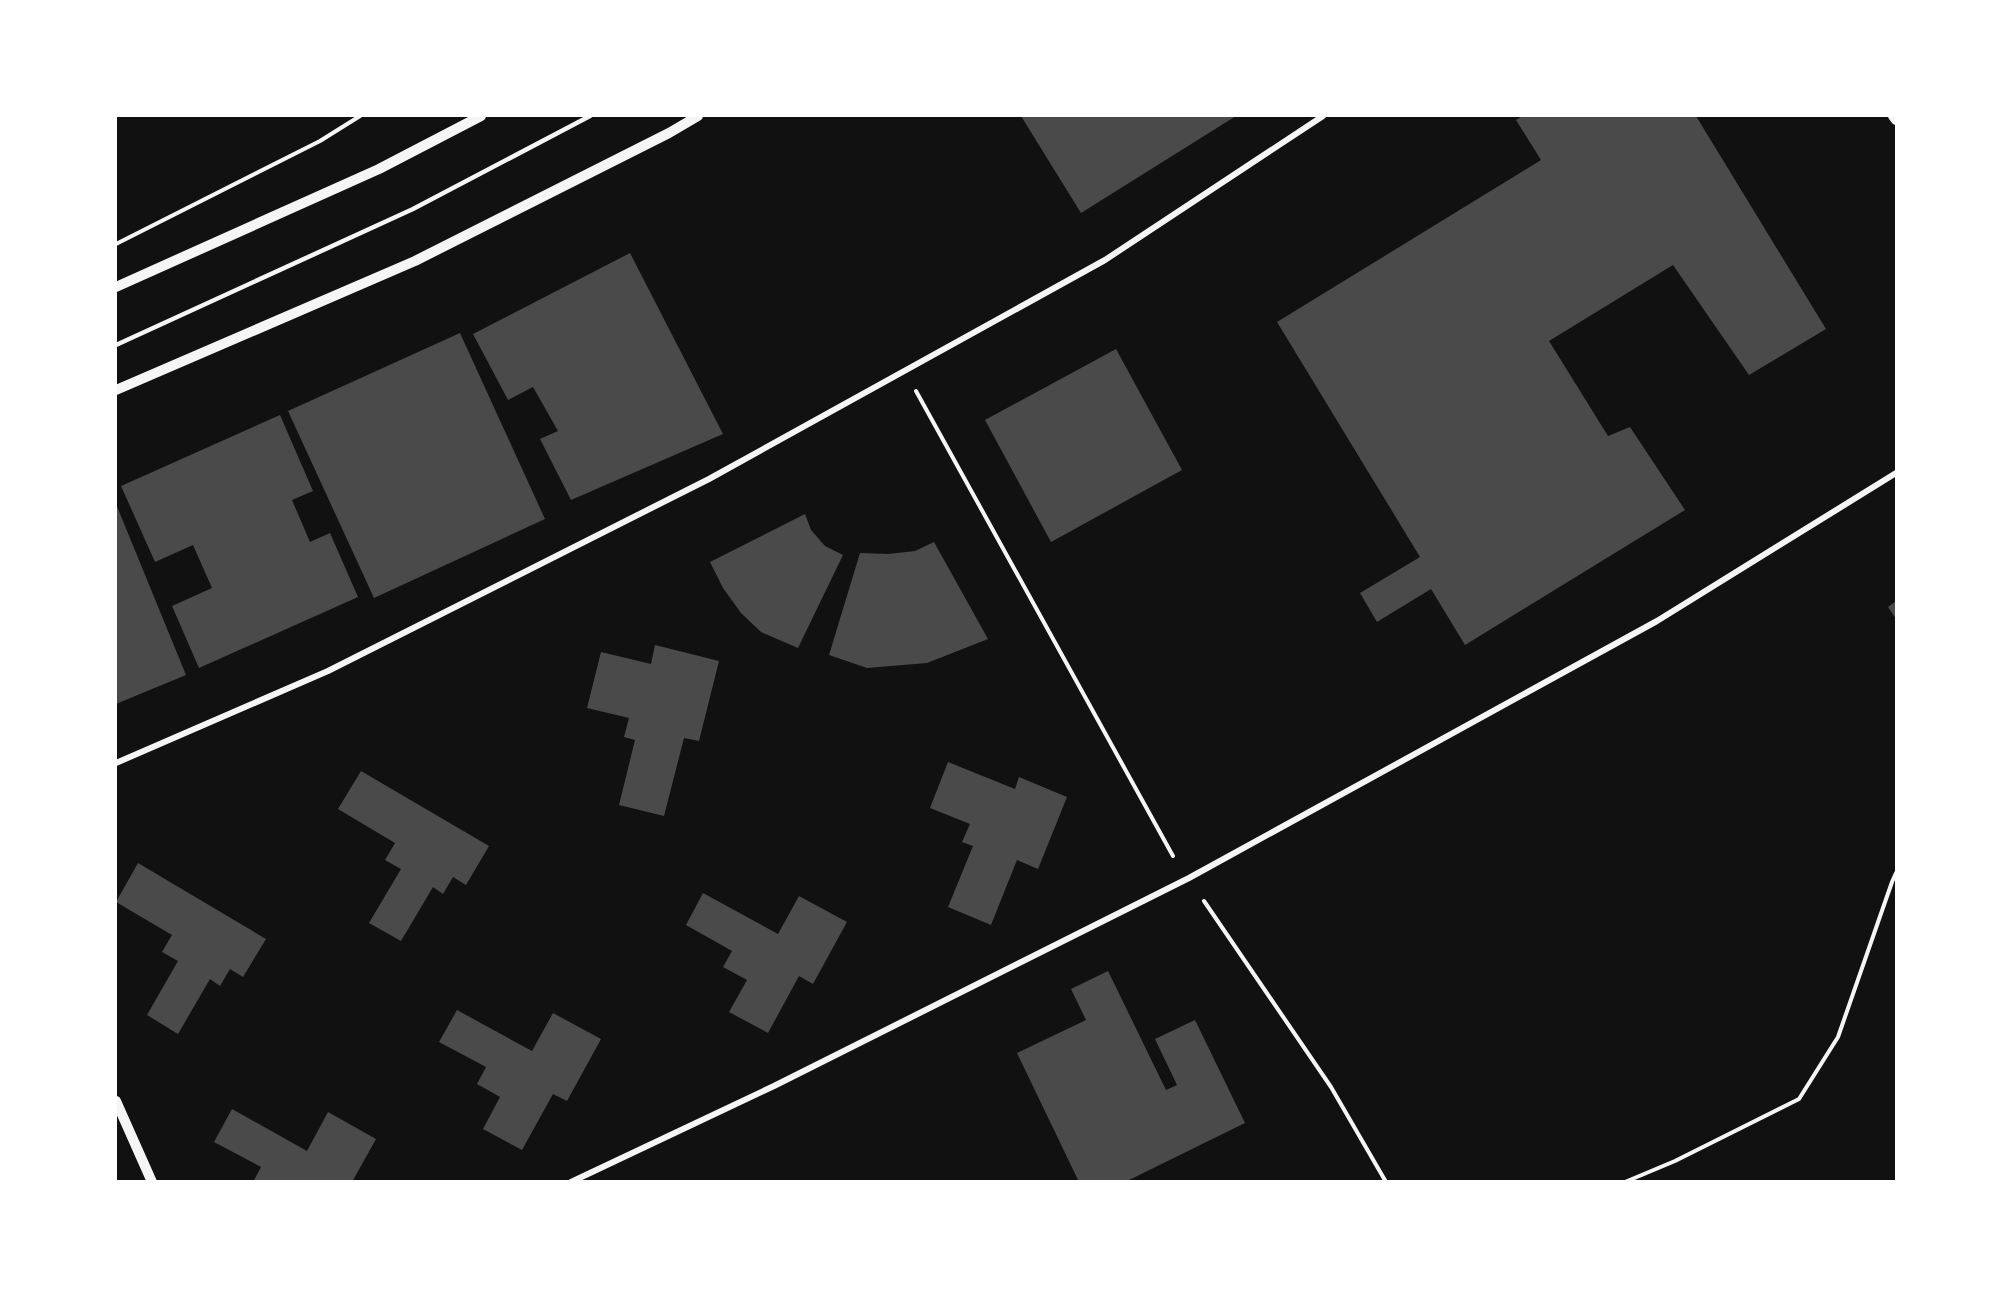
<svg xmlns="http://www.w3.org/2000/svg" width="2012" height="1297" viewBox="0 0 2012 1297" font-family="Roboto,sans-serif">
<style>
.building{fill:#4a4a4a}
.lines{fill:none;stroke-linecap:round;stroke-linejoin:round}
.path{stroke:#f5f5f5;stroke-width:4}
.service{stroke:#f5f5f5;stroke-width:4.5}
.minor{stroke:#f5f5f5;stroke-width:6}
.tertiary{stroke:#f5f5f5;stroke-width:10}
</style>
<rect width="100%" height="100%" fill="#111"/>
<g class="building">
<path d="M1021,116H1236L1081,213Z"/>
<path d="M1522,116H1696L1826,329L1749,375L1673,265L1549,341L1608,436L1630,427L1685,510L1465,645L1431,589L1377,622L1360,593L1420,557L1277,322L1541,160L1516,120Z"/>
<path d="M630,253L723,434L571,500L540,439L558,431L533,387L508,400L473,334Z"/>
<path d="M460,333L545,519L374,598L288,411Z"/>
<path d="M1116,349L1182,470L1051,542L985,420Z"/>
<path d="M280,415L313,491L292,500L310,542L330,533L358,597L199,668L172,606L212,588L193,545L155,562L121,486Z"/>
<path d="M116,504L186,675L116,704Z"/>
<path d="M805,514L811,530L825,546L843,555L798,648L761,632L741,613L723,588L710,562Z"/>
<path d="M934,542L988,639L927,663L867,668L829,655L860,553L888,554L915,551Z"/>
<path d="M1896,601V619L1888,607Z"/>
<path d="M655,645L719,661L699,741L684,738L664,816L619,805L635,740L624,737L629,718L587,708L601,652L651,664Z"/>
<path d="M948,762L1015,789L1019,777L1067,797L1038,869L1017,860L991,925L948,907L973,846L962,842L970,824L930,808Z"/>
<path d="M361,771L489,846L466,885L453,877L443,894L433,887L401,941L369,923L401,869L385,860L395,843L338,809Z"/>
<path d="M138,863L266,939L243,977L230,969L220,986L210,979L178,1034L147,1015L178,961L162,952L172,935L116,902Z"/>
<path d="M703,893L778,934L799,896L847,922L813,984L799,976L768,1033L729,1012L747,980L723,967L732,951L686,925Z"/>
<path d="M1108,971L1166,1090L1177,1085L1155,1039L1195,1020L1245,1123L1125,1182H1079L1017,1053L1086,1020L1071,989Z"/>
<path d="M457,1010L532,1051L553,1013L601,1039L567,1101L553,1094L522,1150L483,1129L500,1097L477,1084L486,1067L439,1042Z"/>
<path d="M232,1109L307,1151L328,1112L376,1139L352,1182H253L261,1167L214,1142Z"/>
</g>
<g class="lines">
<g class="path">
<path d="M116,244L320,141L360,116"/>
<path d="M916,391L1173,856"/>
<path d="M1204,901L1331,1087L1386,1182"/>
<path d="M1625,1182L1675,1161L1799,1099L1838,1037L1892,882L1896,873"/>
</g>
<path class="service" d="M116,345L413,209L590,116"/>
<g class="minor">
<path d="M116,763L328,671L709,479L1105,260L1323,116"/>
<path d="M571,1182L774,1086L1189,878L1657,621L1896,473"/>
</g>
<g class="tertiary">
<path d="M1893,116L1896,120"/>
<path d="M116,287L379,169L481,116"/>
<path d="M116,390L415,261L669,133L698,116"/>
<path d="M116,1101L152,1182"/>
</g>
</g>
<rect width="2012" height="1297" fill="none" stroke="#ffffff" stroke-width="234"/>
</svg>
